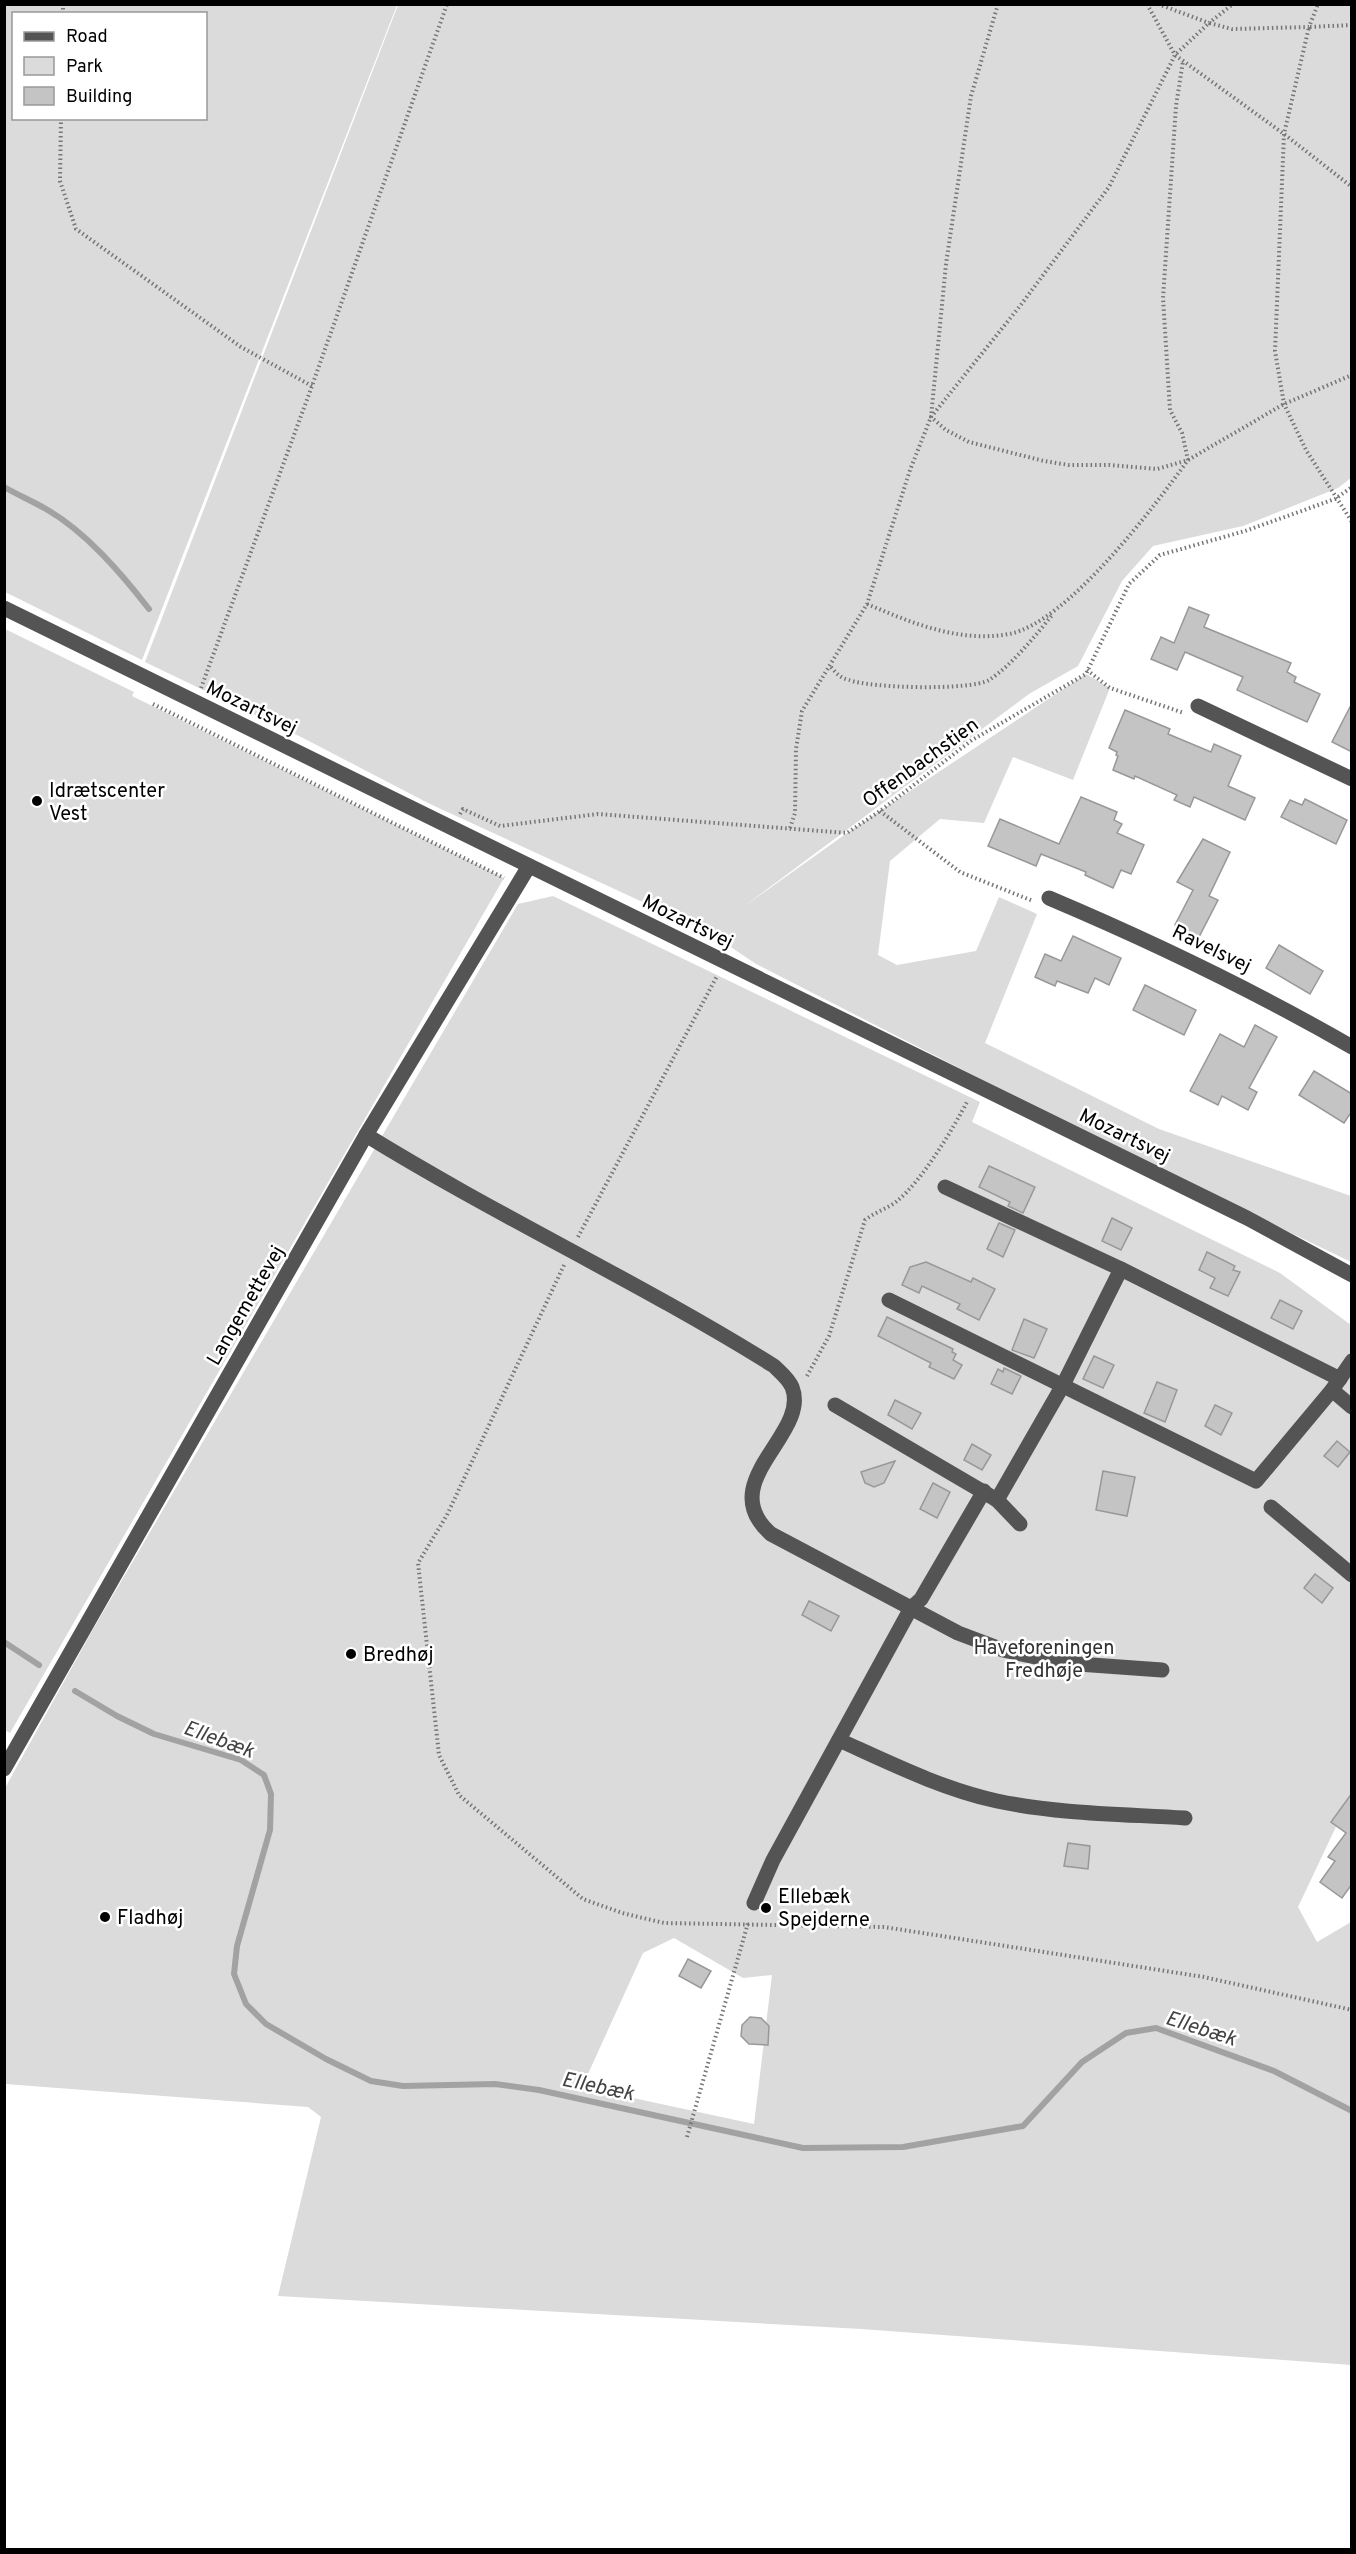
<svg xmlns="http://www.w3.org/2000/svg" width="1356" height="2554" viewBox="0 0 1356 2554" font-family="Overpass,sans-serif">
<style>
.green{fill:#dbdbdb;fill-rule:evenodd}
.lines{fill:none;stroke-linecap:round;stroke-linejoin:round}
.stream{stroke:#a2a2a2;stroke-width:6}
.building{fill:#c4c4c4;stroke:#989898;stroke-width:1.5}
.path{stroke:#767676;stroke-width:4;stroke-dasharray:1.5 3;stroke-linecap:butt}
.minor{stroke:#545454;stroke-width:15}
.poi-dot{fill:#000;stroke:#fff;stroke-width:2}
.labels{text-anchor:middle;stroke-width:5;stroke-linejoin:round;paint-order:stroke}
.street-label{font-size:20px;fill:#000;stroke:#fff}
.poi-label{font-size:20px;fill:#000;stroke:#fff;text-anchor:start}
.park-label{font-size:20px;fill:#323232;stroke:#fff}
.water-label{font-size:21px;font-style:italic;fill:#434343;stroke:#fff}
</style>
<rect width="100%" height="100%" fill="#fff"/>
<g class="green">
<path d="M4,5H397L142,660L5,592ZM14,14H206V118H14Z"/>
<path d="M398,5H1351V478L1338,488L1243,526L1153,546L1122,581L1078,666L1029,694L742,908L847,833L1086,674L1110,688L1073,780L1013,757L984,823L940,819L890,861L878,955L897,965L976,951L999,897L1037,914L985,1043L1159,1129L1351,1196V1262L1100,1140L756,964L710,933L430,804L303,738L145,662Z"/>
<path d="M5,629L134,692L132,696L504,878L10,1733L4,1730Z"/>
<path d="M553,896L980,1102L972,1122L1280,1273L1351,1325V1795L1298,1907L1317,1942L1351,1922V2365L861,2329L278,2296L321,2117L308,2107L5,2084V1788L92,1631L518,904ZM674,1938L743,1978L772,1975L754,2124L582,2087L643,1953Z"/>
</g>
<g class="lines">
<g class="stream">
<path d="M4,487C18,495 32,501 46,509C86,532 121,573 149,609"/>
<path d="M4,1642L39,1665"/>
<path d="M75,1691L117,1716L154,1734L241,1760L264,1775L271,1794L270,1830L237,1946L234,1974L246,2004L266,2024L326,2059L371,2081L403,2086L495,2084L539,2090L803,2148L903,2147L1023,2126L1082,2062L1126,2033L1156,2028L1274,2071L1352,2111"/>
</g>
</g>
<g class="building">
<path d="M1189,607L1209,615L1204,627L1291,663L1287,672L1296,677L1294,682L1320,694L1307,722L1237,690L1243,677L1185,652L1177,670L1151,659L1161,637L1174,643Z"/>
<path d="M1352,703V752L1332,742Z"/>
<path d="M1125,710L1170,729L1168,734L1211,752L1214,744L1241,756L1228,786L1255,798L1245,820L1194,797L1190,807L1174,800L1177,795L1135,776L1134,779L1113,770L1118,756L1116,755L1117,752L1109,748Z"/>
<path d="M1081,797L1117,812L1114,820L1122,824L1117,833L1144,845L1131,874L1121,870L1113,888L1085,875L1086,872L1041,854L1036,866L988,846L1000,819L1059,844Z"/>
<path d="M1305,799L1347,820L1336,844L1281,817L1290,800L1302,805Z"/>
<path d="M1203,839L1230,852L1209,896L1218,900L1199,937L1175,925L1193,890L1177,882Z"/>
<path d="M1073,936L1121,958L1109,985L1095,978L1088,993L1057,981L1055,986L1035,977L1045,954L1061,961Z"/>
<path d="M1279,945L1323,971L1310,994L1266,968Z"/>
<path d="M1145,985L1196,1010L1184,1035L1133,1010Z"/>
<path d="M1255,1025L1277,1037L1249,1088L1257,1092L1248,1110L1222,1096L1218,1105L1190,1091L1220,1034L1244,1047Z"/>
<path d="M1314,1071L1352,1094V1111L1344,1123L1299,1095Z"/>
<path d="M989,1166L1035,1187L1023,1213L1008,1206L1010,1202L979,1187Z"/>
<path d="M1112,1218L1132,1228L1121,1250L1102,1241Z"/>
<path d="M999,1223L1015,1230L1003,1257L987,1249Z"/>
<path d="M1207,1252L1235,1266L1233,1270L1240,1272L1228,1296L1210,1288L1215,1278L1199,1270Z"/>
<path d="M926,1262L971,1282L973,1278L995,1289L979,1320L957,1309L960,1304L922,1286L919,1293L902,1285L910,1267Z"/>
<path d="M1280,1300L1302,1311L1293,1329L1271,1318Z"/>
<path d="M887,1317L953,1349L952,1352L956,1354L953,1360L962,1365L954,1379L929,1367L931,1363L878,1336Z"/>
<path d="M1024,1319L1047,1329L1034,1358L1012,1350Z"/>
<path d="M1094,1356L1114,1365L1103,1388L1083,1379Z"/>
<path d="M1004,1368L1021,1376L1012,1394L991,1384L998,1369L1003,1372Z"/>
<path d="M1157,1382L1177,1390L1165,1422L1144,1413Z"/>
<path d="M895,1400L921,1413L912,1429L888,1415Z"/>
<path d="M1215,1405L1232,1413L1221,1435L1205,1426Z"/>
<path d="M1337,1441L1350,1452L1338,1467L1324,1456Z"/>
<path d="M972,1444L991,1455L982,1470L964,1460Z"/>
<path d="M895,1461L884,1483L874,1487L865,1483L861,1472Z"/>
<path d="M1103,1471L1135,1477L1127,1516L1096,1510Z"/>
<path d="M933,1483L950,1492L937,1518L920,1509Z"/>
<path d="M1315,1574L1333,1588L1322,1603L1304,1588Z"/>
<path d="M809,1601L839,1616L831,1631L802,1615Z"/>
<path d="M1352,1793V1884L1342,1898L1320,1882L1335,1861L1328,1857L1346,1833L1331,1822Z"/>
<path d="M1068,1843L1090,1846L1088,1869L1064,1866Z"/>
<path d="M688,1959L711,1971L701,1988L679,1976Z"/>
<path d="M750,2017L761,2018L769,2026L768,2045L749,2044L741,2036L742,2025Z"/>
</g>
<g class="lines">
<g class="path">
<path d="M998,4L971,96L946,264L931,417L946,430L969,442L1044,461L1069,465H1109L1157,469L1188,460L1284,404L1352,375"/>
<path d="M1147,4L1175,55L1284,134L1352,187"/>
<path d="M1158,4L1209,23L1233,4"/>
<path d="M63,14V4"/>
<path d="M1352,25L1309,27L1284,134L1275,351L1284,404L1306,450L1352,522"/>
<path d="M61,118L60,181L76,229L241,347L312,386"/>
<path d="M867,604C912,623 959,643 1009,634C1067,623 1154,507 1188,460L1182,433L1170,410L1163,298L1176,106L1183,61"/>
<path d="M831,667C836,673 840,678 849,680C870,688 970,691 989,680C1012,665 1036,635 1053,614"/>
<path d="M1087,670L1110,688L1184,713"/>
<path d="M201,688L312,386L447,4"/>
<path d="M153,704L504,878"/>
<path d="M880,811L960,872L1033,901"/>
<path d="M460,814L463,809L500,826L598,814L847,833L880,811L972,740L1086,674L1129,584L1160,555L1245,531L1335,499L1352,487"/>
<path d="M790,828L795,813L796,749L802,711L867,604L910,470L931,417L1020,306L1109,187L1175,55L1209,23L1232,29L1309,27L1318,4"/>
<path d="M578,1237L717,976"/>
<path d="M564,1265L447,1515L418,1563L439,1755L459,1795L583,1899L622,1913L664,1923L884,1927L1204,1977L1352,2010"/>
<path d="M807,1376L829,1336L865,1220C875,1212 887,1209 897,1201C922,1181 953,1129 968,1100"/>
<path d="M687,2137L748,1923"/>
</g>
<g class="minor">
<path d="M4,608L1247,1218L1352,1275"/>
<path d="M1198,706L1352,779"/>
<path d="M1049,898C1153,942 1253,990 1352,1047"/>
<path d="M366,1135C499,1217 641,1283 774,1366C780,1372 788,1378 792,1387C811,1434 712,1482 771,1534L958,1633L1003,1650L1064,1663L1162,1670"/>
<path d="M945,1187L1121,1269"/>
<path d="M889,1300L1256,1481L1332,1390L1352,1361"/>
<path d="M1332,1390L1352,1407"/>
<path d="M835,1405L997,1500L1063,1385L1121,1269L1340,1379"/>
<path d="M997,1500L1020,1524"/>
<path d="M1271,1507L1352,1575"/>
<path d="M839,1740C890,1763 942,1789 997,1801C1059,1814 1122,1814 1185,1818"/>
<path d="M4,1769L366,1135L529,866"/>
<path d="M754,1903L773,1860L911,1608L921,1599L984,1491"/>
</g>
</g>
<g class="poi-dot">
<circle cx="37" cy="801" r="6"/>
<circle cx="351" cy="1654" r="6"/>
<circle cx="766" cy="1908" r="6"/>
<circle cx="105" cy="1917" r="6"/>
</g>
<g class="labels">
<g class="street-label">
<text transform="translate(252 707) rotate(26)" y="7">Mozartsvej</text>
<text transform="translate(920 762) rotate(-36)" y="7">Offenbachstien</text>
<text transform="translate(688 921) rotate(26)" y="7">Mozartsvej</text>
<text transform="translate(1212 948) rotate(26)" y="7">Ravelsvej</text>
<text transform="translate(1125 1135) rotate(26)" y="7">Mozartsvej</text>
<text transform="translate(245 1305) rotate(-60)" y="7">Langemettevej</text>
</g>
<g class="poi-label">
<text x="49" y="797">Idrætscenter<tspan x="49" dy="23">Vest</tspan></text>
<text x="363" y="1661">Bredhøj</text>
<text x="778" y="1903">Ellebæk<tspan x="778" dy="23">Spejderne</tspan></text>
<text x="117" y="1924">Fladhøj</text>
</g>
<g class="park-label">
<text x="1044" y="1654">Haveforeningen<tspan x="1044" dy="23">Fredhøje</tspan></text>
</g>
<g class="water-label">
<text transform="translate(219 1739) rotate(20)" y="7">Ellebæk</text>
<text transform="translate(1201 2028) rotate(18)" y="7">Ellebæk</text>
<text transform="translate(598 2086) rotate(12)" y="7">Ellebæk</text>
</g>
</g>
<rect width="1356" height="2554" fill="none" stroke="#000000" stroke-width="12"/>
<rect x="12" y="12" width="195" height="108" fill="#ffffff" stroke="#999999" stroke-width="1.5"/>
<rect x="24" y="32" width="30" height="9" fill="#545454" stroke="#999999" stroke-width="1.5"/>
<text x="66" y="42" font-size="18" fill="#000000">Road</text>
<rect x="24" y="57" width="30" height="18" fill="#dbdbdb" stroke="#999999" stroke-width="1.5"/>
<text x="66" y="72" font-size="18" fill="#000000">Park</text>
<rect x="24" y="87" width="30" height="18" fill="#c4c4c4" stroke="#999999" stroke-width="1.5"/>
<text x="66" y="102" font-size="18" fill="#000000">Building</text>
</svg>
